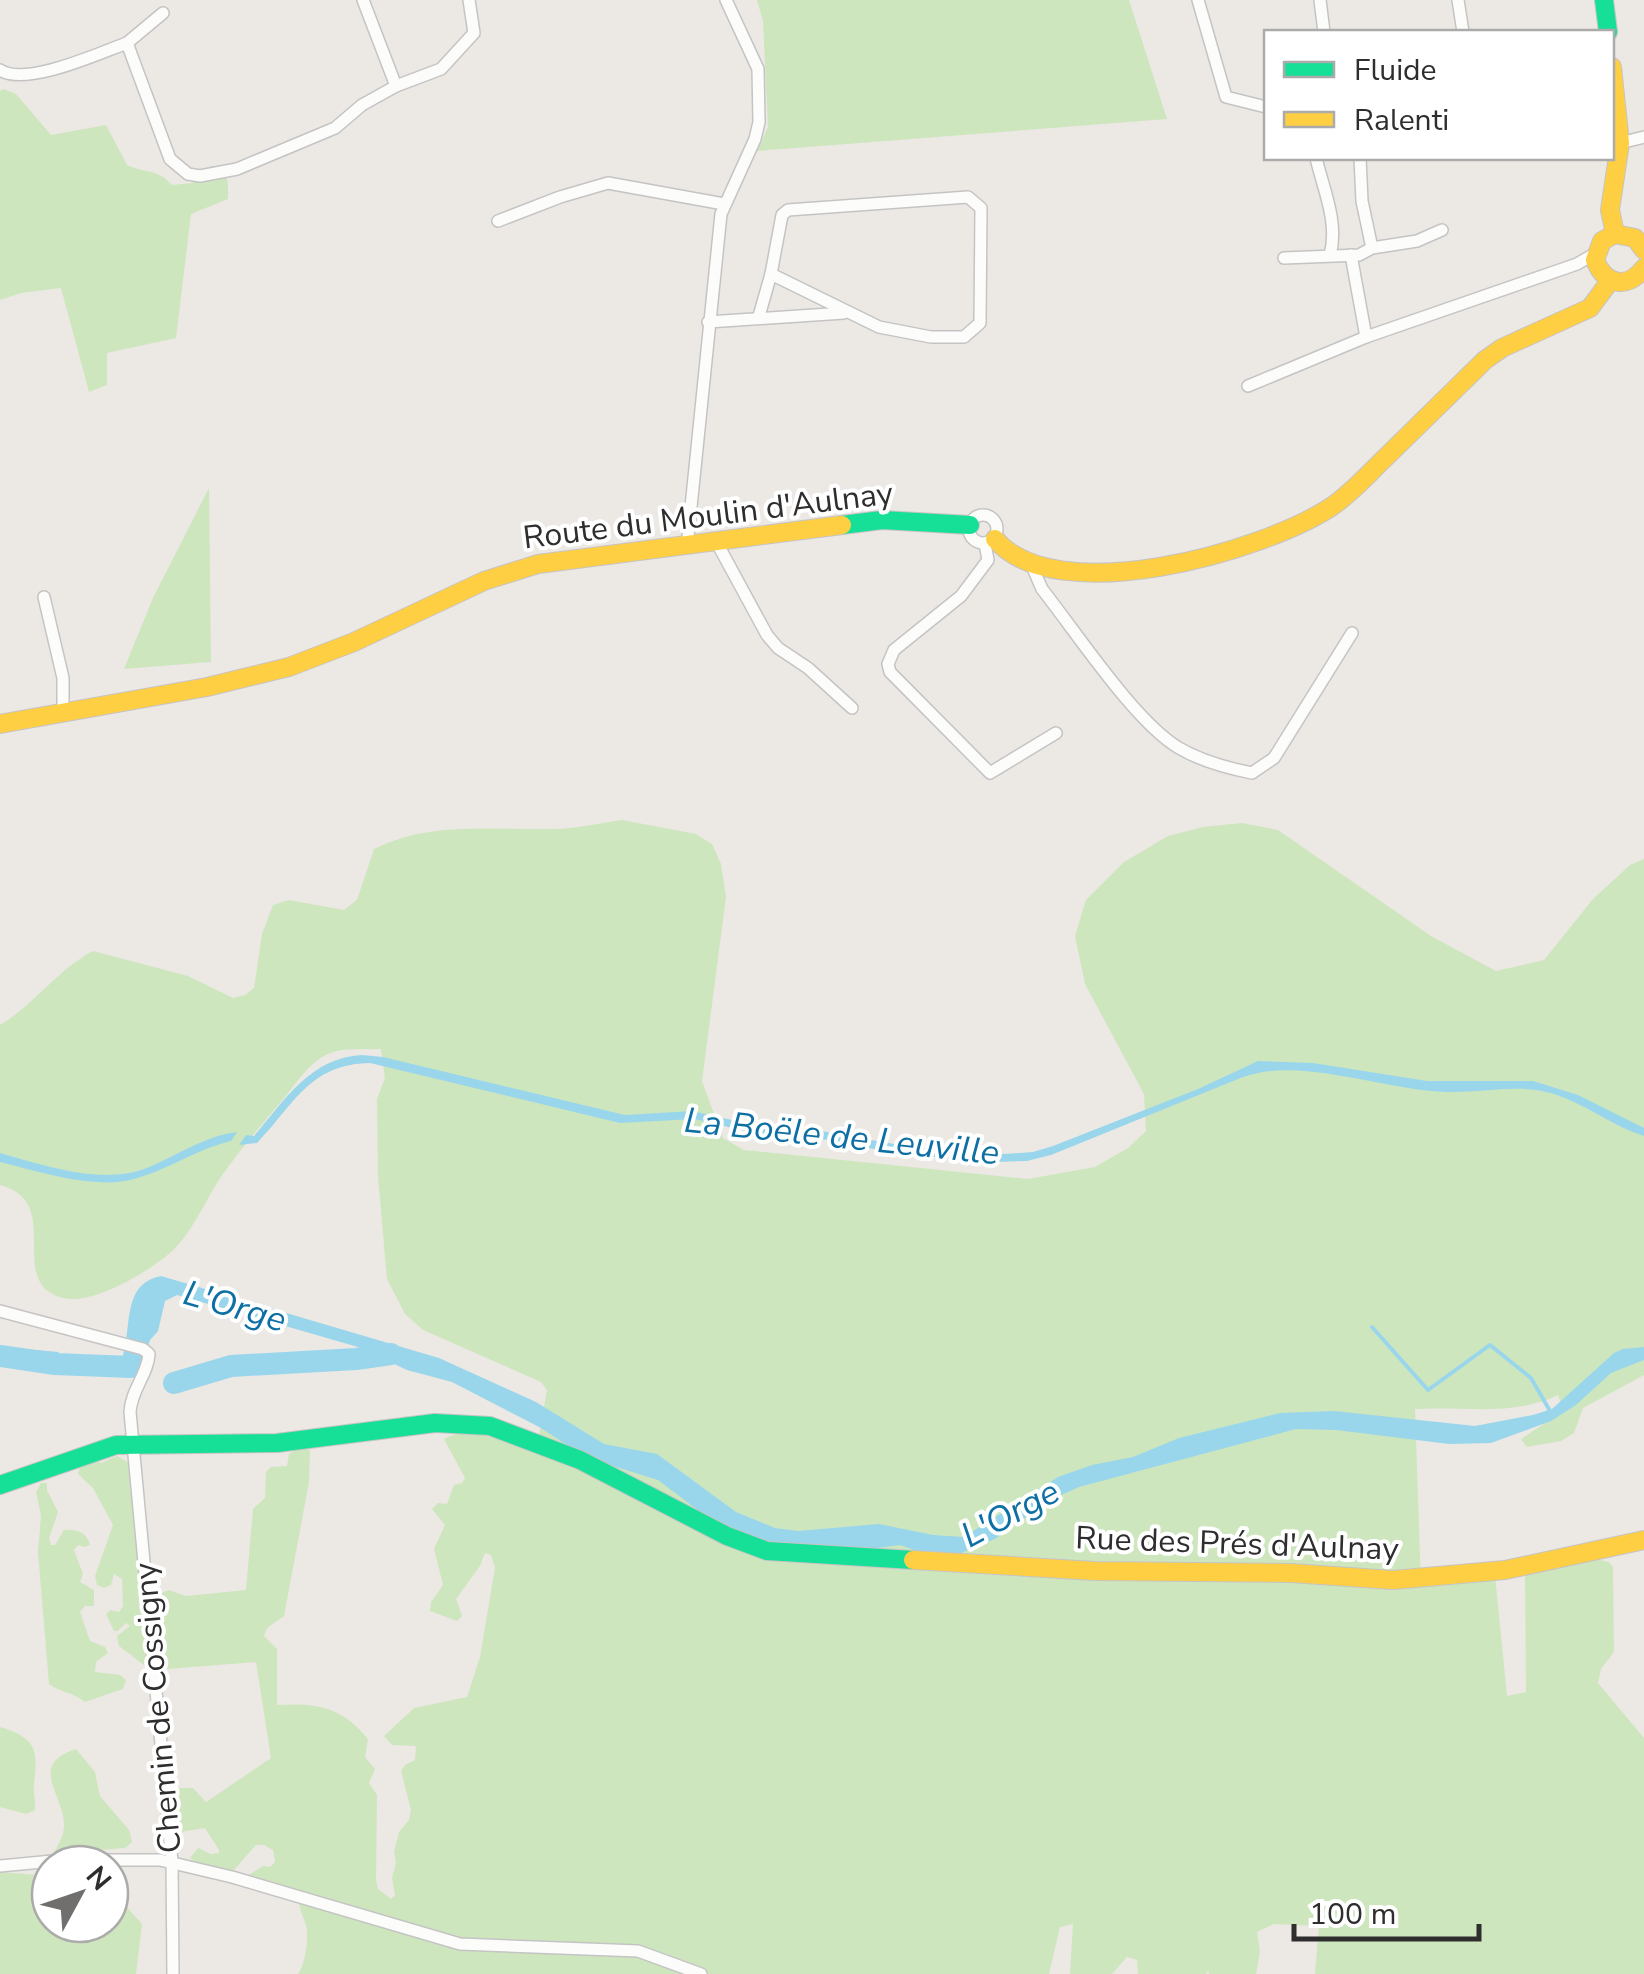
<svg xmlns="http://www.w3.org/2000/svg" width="1644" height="1974" viewBox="0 0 1644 1974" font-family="'Nunito Sans',sans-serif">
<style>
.green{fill:#cee6be}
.water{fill:#99d6ec}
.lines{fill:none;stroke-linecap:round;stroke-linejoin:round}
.stream{stroke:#99d6ec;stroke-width:4}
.river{stroke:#99d6ec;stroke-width:22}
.street-casing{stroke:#c5c4c5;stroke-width:14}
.fast-casing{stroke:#c5c4c5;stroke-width:20}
.slow-casing{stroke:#c5c4c5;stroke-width:20}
.street{stroke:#fcfcfb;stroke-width:11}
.fast{stroke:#16e098;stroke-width:18}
.slow{stroke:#ffcf43;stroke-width:18}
.labels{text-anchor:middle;stroke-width:8;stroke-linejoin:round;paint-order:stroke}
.street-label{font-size:32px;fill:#2e2e2e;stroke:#fff}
.water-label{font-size:35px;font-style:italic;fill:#0d6fa3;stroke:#fff}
</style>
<rect width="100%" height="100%" fill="#ece8e4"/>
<g class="green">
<path d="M757,0H1129L1167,119L757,151L768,127L763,21Z"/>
<path d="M3,89L16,94L51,135L106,125L127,165C144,173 159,169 172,185L192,183L201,170L211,166C230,171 228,181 228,199L191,214L176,338L107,353V385L89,392L61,288L21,293L0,300V91Z"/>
<path d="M209,488L211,662L124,669L153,598Z"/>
<path d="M622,820L696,834L712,844L721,864L726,897L702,1081L723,1138L744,1150L1028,1179L1095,1167L1128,1148L1146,1131L1144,1094L1085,984L1075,936L1086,900L1124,862L1168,836L1203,827L1242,823L1278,830L1431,936L1496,971L1544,960L1593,899L1630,865L1644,859V1375L1583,1408L1574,1433L1561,1441L1527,1447L1521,1439L1556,1416L1561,1403L1558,1395C1513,1417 1463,1406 1415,1409L1421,1584L1495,1575L1507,1696L1526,1692L1525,1570L1586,1557L1609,1562L1613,1567L1614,1652L1601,1669L1598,1683L1644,1738V1974H1315L1319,1926L1274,1924L1257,1932L1260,1952L1256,1974H1209L1208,1971L1206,1974H1138L1137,1960L1127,1957L1112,1974H1070L1073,1924L1060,1927L1049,1974H298C305,1965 308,1942 307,1930C305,1918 298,1909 298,1895L247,1876L263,1866L270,1867L275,1862L273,1850L264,1845H256L233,1871L198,1864L190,1858L198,1848L211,1854L219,1853V1850L205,1828L180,1832L176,1824L178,1788H193L206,1802L271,1758L256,1662L167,1669L144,1665L119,1646L117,1636L130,1626L126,1623L118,1631H114L106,1614L110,1610L119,1612L123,1606L122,1579L114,1574L111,1585L104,1588L97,1585L95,1576L113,1525L93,1488L78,1474L82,1460L88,1457L101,1463L117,1456L129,1463L154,1590L159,1594L169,1590L186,1596L246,1590L253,1509L265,1498L266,1472L271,1467L287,1466L289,1454L299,1448L310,1450L309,1482L284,1616L267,1628L264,1636L277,1649V1705C316,1703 341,1706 368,1739L365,1757L375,1769L369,1783L377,1795L376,1880L378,1889L391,1899L395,1895L392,1878L396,1862L394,1852L399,1832L409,1820L411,1810L401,1771L405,1765L415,1760L416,1746L392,1745L384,1736L414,1708L467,1697L480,1657L495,1568L491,1555L485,1553L480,1566L456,1599L462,1616L457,1621L430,1611L431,1602L443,1585L434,1549L445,1525L432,1509L438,1503L447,1504L454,1485L462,1483L465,1478L444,1439C469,1424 510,1439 537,1446L547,1390L541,1382L423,1330L405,1314L387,1279L378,1177L377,1099L385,1078L381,1049C366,1050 341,1047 328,1054C311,1061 296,1083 285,1097C264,1122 242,1147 223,1174C207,1197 196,1225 178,1245C159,1267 93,1306 63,1298C4,1283 66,1202 0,1185V1025C35,1004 57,970 93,951L188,976L233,998L245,995L254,988L262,934L273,905L289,900L344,910L357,900L374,849C429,821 491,830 552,829C575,829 599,823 622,820Z"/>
<path d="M41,1483H47V1490L58,1512L49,1538L51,1545H55L64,1530C76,1529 87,1532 90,1545L85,1547L78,1545L74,1550L83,1574L80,1582L94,1590V1606H85L80,1612L90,1641L105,1647L108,1653L96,1662L95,1672L120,1675L126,1680L123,1689L85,1702C73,1692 61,1693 49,1684L38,1552L41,1516L36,1492Z"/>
<path d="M0,1727C37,1738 38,1750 34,1784C33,1794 36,1801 35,1810L26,1814L0,1807Z"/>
<path d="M76,1749L95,1772L100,1796L129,1830L132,1842L125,1848L89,1851L78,1863L63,1864L53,1855C58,1845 64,1836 64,1825C64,1794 27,1765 76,1749Z"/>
<path d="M0,1872L50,1876V1924H74L80,1932L85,1924H110V1903H123L142,1924L136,1974H0Z"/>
</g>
<g class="water">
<path d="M362,1055L383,1057L625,1115L692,1111L745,1123L821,1131L905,1146L1005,1154L1033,1152L1053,1146L1198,1089L1258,1061L1313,1063L1427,1081H1533L1578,1095L1644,1128V1136C1612,1126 1586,1104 1554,1094C1520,1083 1483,1093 1447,1092C1387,1091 1300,1056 1243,1077L1051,1155L1027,1161L994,1162L899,1154L829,1140L754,1133L694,1119L620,1123L370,1063C309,1064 294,1105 257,1143L239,1145L246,1135L254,1136C285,1100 310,1058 362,1055Z"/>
<path d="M237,1132L231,1141C196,1149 165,1172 130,1180C94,1189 36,1171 0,1162V1153C43,1165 100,1185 144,1169C175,1157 204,1136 237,1132Z"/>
<path d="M161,1276L439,1358L536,1402L604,1444L657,1454L736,1512L775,1528L798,1531L879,1524L933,1535L964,1537L1058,1477L1092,1465L1133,1457L1179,1438L1280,1413L1334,1411L1475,1426L1533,1415L1552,1409L1614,1353L1623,1349L1644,1347V1360L1611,1373L1576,1405L1551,1421L1491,1443L1449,1444L1336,1430L1296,1429L1079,1487L1052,1499L995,1539L954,1556L923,1553L900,1545L870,1549L771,1546L720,1527L658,1480L587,1458L541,1428L452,1382L407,1370L358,1347L177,1295L165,1301L158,1331L144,1347L126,1341C130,1314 128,1282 161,1276Z"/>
<path d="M0,1347L59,1352L52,1370L0,1365Z"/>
</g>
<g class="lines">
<path class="stream" d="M1372,1327L1428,1390L1490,1345L1531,1378L1550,1411"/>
<g class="river">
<path d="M0,1356L55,1364L131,1367L143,1324"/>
<path d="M174,1383L231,1366L356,1359L391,1354"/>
</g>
<g class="street-casing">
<g id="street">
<path d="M363,0L396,86"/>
<path d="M1198,0L1226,97L1266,107"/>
<path d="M1320,0L1324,32"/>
<path d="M1458,0L1463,32"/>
<path d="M127,43L163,13"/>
<path d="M0,70C26,87 99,53 127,43L170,159L188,174L200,176L237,169L335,128L362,105L396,86L441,69L474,33L469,0"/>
<path d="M1620,143L1644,137"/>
<path d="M1316,158C1323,188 1339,223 1330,255"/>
<path d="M1360,158L1362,201L1372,248"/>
<path d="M968,197L981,208L980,323L964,337H931L879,327L771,274L782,215L788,210Z"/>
<path d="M498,221L560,197L608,183L724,204"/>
<path d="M1351,255L1366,337"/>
<path d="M1284,258L1359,255L1372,248L1417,241L1442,230"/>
<path d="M759,316L771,274"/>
<path d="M708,322L844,313"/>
<path d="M1248,386L1366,337L1577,264L1596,253"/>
<circle cx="983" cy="529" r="14"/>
<path d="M717,543L767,635L778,648L808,668L852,708"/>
<path d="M985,544L988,560L961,596L894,650L888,664L890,672L990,773L1056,733"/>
<path d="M687,546L721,214L755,139L759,122L758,69L726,0"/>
<path d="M1032,566L1042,589C1076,632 1135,722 1179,748C1201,761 1227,768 1252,773L1274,758L1352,633"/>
<path d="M44,597L63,678V711"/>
<path d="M0,1311L143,1349L149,1354C148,1374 131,1390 130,1412L172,1862L173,1974"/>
<path d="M0,1866L63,1860H160L232,1877L460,1944L638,1951L701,1974"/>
</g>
</g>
<g class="fast-casing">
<g id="fast">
<path d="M1604,0L1608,32"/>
<path d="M842,525L882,520L970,525"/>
<path d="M0,1485L116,1445L277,1443L435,1423L490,1426L580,1460L727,1536L767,1551L913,1560"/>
</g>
</g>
<g class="slow-casing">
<g id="slow">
<path d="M1612,67L1620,143L1610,210L1615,234"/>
<path d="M1644,250L1635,238L1615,234L1602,241L1595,260C1605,285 1627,290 1644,268"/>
<path d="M995,539C1056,611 1262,552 1331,507C1352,493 1369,473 1387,456C1420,424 1452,392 1485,360L1502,348L1590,308L1610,281"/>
<path d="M0,724L207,687L289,667L354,642L484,581L538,564L842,525"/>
<path d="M913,1560L1095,1571L1291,1573L1393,1580L1505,1570L1644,1540"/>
</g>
</g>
<use href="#street" class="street"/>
<use href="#fast" class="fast"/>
<use href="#slow" class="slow"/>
</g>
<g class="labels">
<g class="street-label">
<text transform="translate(708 515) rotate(-7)" y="11">Route du Moulin d'Aulnay</text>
<text transform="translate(1237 1543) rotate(2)" y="11">Rue des Prés d'Aulnay</text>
<text transform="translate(157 1708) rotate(-95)" y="11">Chemin de Cossigny</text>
</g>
<g class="water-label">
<text transform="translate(842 1136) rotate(6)" y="12">La Boële de Leuville</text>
<text transform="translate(235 1306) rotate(16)" y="12">L'Orge</text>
<text transform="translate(1010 1513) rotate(-28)" y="12">L'Orge</text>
</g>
</g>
<rect x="1264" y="30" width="350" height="130" fill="#ffffff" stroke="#ababab" stroke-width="2.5"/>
<rect x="1284" y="62" width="50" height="15" fill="#16e098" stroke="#ababab" stroke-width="2.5"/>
<text x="1354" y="80" font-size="30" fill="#2e2e2e">Fluide</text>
<rect x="1284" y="112" width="50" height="15" fill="#ffcf43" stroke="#ababab" stroke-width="2.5"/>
<text x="1354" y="130" font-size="30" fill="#2e2e2e">Ralenti</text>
<g transform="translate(80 1894) rotate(50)"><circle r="48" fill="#ffffff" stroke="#ababab" stroke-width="2.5"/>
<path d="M0-8L18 38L0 25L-18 38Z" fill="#706f6e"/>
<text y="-15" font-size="28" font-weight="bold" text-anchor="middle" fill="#2e2e2e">N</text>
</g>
<path d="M1294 1924v15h185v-15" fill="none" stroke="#2e2e2e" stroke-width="5"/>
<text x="1309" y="1924" font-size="30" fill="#2e2e2e" stroke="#ffffff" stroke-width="8" paint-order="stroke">100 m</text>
</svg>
